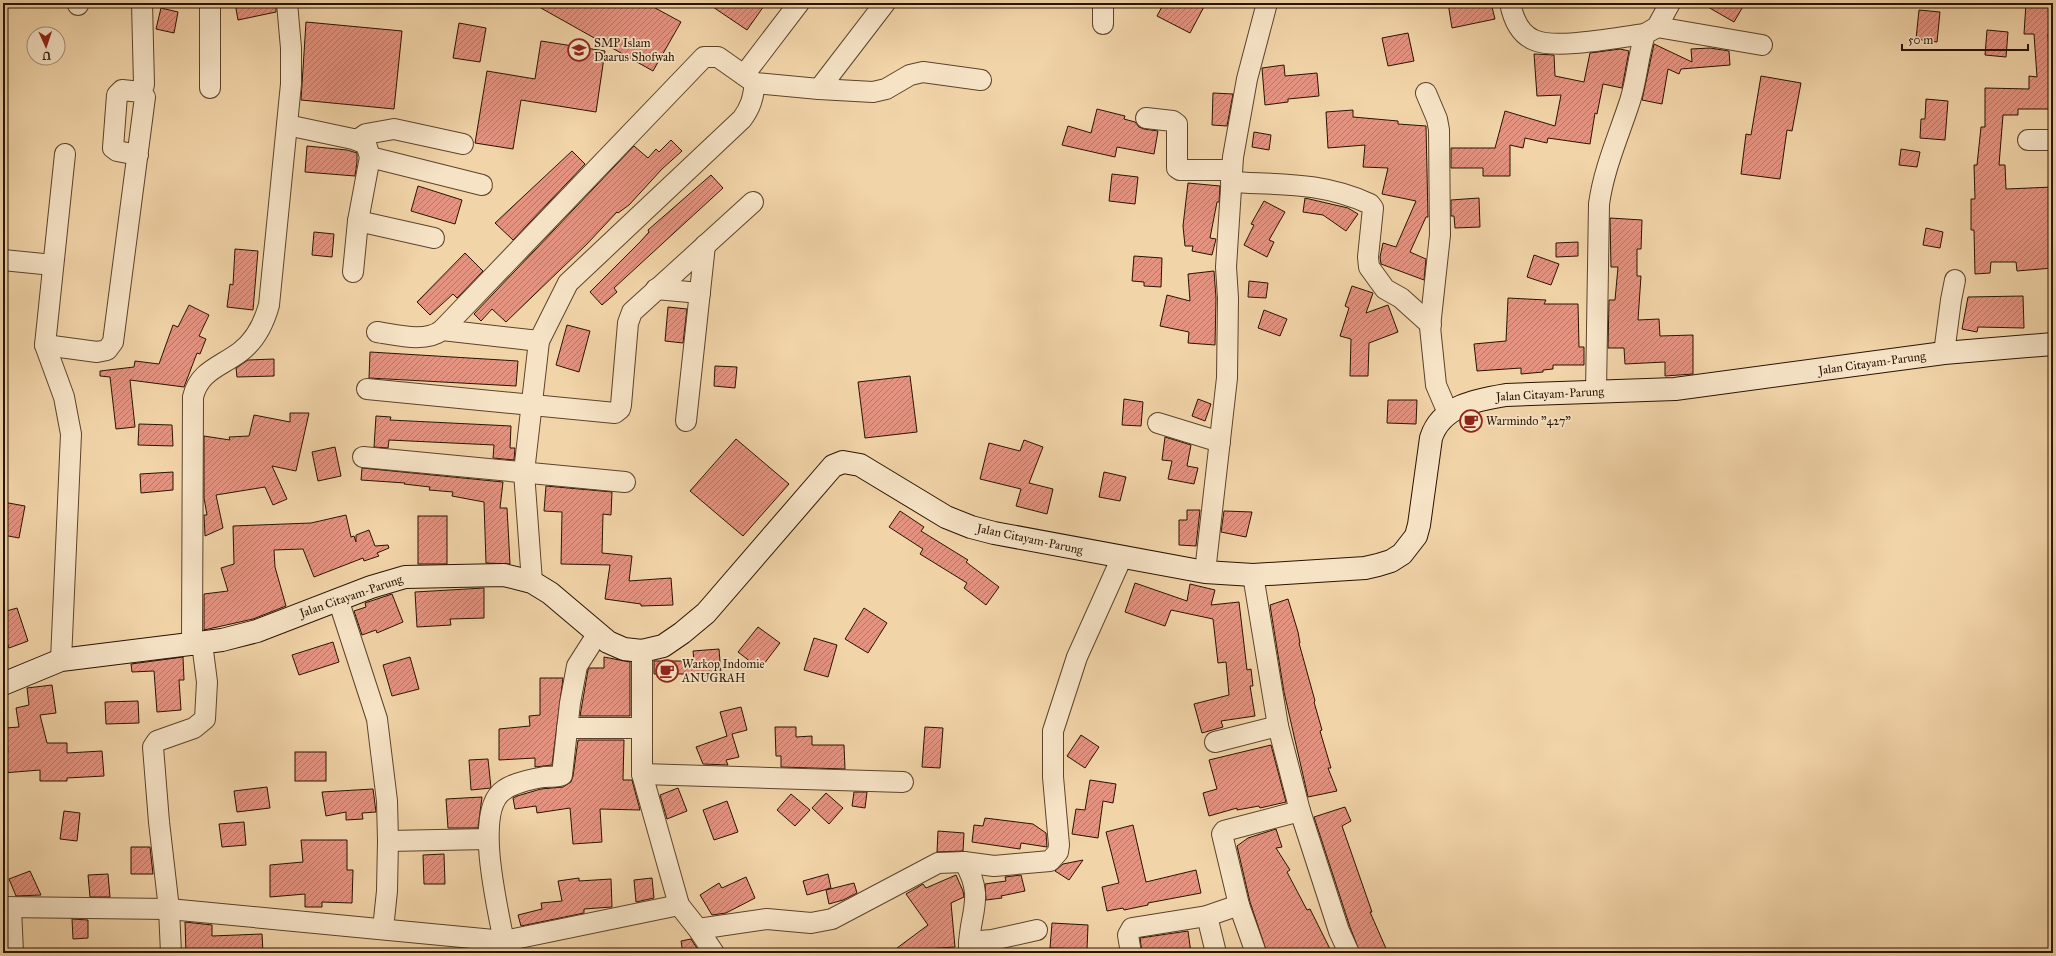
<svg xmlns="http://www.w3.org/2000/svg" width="2056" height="956" viewBox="0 0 2056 956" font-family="'IM FELL Great Primer',serif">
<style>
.building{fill:url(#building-hatch);stroke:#2a1300}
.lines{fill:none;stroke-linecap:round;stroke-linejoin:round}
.street-casing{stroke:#5c432a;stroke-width:22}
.secondary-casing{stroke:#2a1300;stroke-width:24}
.street{stroke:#f6e3c6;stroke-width:20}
.secondary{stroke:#f6e3c6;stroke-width:22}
.labels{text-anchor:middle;stroke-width:3.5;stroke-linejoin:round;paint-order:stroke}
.poi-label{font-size:12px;fill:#2a1300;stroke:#f6e3c6;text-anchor:start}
.street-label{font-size:12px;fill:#2a1300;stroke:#f6e3c6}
</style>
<defs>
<pattern id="building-hatch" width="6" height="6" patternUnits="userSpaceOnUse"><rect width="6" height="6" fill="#e49381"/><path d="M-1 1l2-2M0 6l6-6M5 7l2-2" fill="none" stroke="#b97767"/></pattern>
</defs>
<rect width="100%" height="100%" fill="#f1d4a8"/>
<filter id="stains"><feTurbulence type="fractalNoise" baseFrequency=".005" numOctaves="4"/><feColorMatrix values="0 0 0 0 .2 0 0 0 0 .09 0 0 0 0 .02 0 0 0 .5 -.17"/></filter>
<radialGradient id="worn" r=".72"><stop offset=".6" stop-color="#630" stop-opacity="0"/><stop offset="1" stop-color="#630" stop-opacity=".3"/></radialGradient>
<g class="building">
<path d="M235,3H276V12L238,20Z"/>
<path d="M532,3H646L681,22L653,71Z"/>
<path d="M707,3H766L747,30Z"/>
<path d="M1164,3H1206L1190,33L1157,16Z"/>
<path d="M1448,3H1491L1495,19L1452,28Z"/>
<path d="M1701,3H1745L1734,22Z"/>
<path d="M2026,3H2053V35L2048,34L2053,109H2018V115H2003L1999,165H2005L2006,189L2053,187V268L2017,271L2016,262H1991L1990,273L1975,274L1974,230H1971V199H1975L1974,165H1977L1981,127H1985V88L2029,89V76L2037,77L2034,34H2024Z"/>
<path d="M161,8L178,12L174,33L156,29Z"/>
<path d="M1919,10L1940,12L1937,42L1916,39Z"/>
<path d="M306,22L402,31L394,109L301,100Z"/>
<path d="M459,23L486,28L480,62L453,58Z"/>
<path d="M1987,30L2008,32L2006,57L1985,55Z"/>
<path d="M1408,33L1414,61L1388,66L1382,38Z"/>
<path d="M541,41L605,51L596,112L521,100L513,149L475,143L487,71L535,79Z"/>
<path d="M1654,44L1692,62L1691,49L1710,48L1729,51L1730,65L1681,69L1679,74L1668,69L1662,104L1642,100Z"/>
<path d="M1620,49L1629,51L1622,88L1603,84L1597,114L1595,113L1590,144L1548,138L1547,143L1525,138L1523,148L1510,145V176H1483V168H1451V148H1495L1505,111L1555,126L1561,95L1537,96L1534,54L1554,55L1555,76L1584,82L1590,53Z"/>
<path d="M1284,65L1285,76L1317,73L1319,96L1288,99V102L1265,105L1262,68Z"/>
<path d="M1761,76L1801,83L1792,131L1787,130L1780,179L1741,174L1746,134L1751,135Z"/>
<path d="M1213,93L1233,94L1227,126L1212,125Z"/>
<path d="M1926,99L1948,101L1945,140L1920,138L1921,119H1925Z"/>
<path d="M1097,109L1125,116L1124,119L1135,122L1139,127L1144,129L1158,131L1154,154L1117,147L1115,157L1062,145L1068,126L1091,133Z"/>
<path d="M1353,110V117L1398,121V124L1426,126L1428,217H1426L1410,252L1426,259L1424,280L1381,264L1380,257L1383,243L1396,247L1416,201L1382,194L1388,168L1363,167L1365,145L1328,148L1326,112Z"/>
<path d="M1254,132L1271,135L1269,150L1252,147Z"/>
<path d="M671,140L682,151L662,169L629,205L618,213L617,212L587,244L506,322L492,309L481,321L474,314L634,146L648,158L656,149L659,152Z"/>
<path d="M307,146L347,150L357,153V162L355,176L305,172Z"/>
<path d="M1901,149L1920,152L1917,167L1899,165Z"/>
<path d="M572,151L585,164L513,240L495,223Z"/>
<path d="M1112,174L1138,177L1135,204L1109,201Z"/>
<path d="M711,175L723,188L614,288L617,292L602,305L590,292L640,242L649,232L648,230Z"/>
<path d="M1188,183L1220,186L1219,202H1217L1210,238L1216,239L1212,255L1192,251L1193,246H1185L1183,226Z"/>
<path d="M418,186L462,200L455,224L411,211Z"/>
<path d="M1305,198L1348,208L1358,214L1346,231L1323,215L1303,212Z"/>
<path d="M1479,198L1480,227L1455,228L1454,216H1451V200Z"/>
<path d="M1264,201L1285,212L1269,240L1274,242L1267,257L1244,245L1254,225L1251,224Z"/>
<path d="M1610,218L1642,220L1641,249H1637V276H1641L1638,320L1659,319L1660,336L1693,335V374L1665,376V362L1625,364L1624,348H1608L1609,300H1615L1618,267H1611Z"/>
<path d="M1926,228L1943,232L1940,248L1923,245Z"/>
<path d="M314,232L334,234L332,257L312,255Z"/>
<path d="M1578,242V256L1556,257V243Z"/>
<path d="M235,249L258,251L253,310L227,307L230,284L233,285Z"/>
<path d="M465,253L483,271L457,298L453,294L430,315L417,302Z"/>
<path d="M1534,255L1559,264L1551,285L1527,277Z"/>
<path d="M1134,256L1162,258L1161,287L1144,286V282L1132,281Z"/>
<path d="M1214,271L1216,298L1215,345L1188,343L1189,332L1160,326L1167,295L1190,301L1188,274Z"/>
<path d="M1249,281L1268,283L1266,298L1248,297Z"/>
<path d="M1352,286L1373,293L1366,313L1388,305L1398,332L1369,343L1368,376H1350L1351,339L1340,336L1349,308L1345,306Z"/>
<path d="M2023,296L2024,328L1978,327L1977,332L1962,329L1968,297Z"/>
<path d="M1508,298L1546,300L1544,304H1578L1579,347H1584V365H1553V369L1543,370V372L1521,374V368L1477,371L1474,344L1506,341Z"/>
<path d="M189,305L209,315L199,336L206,339L200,354L197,353L184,387L130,380L135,427L116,429L110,377L100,376V371L134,367L135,361L159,364L173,325L178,327Z"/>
<path d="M668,307L687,309L683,343L665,341Z"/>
<path d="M1264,310L1287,319L1280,336L1258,328Z"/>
<path d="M567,325L590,331L579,372L556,365Z"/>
<path d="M370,352L518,361L516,386L369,378Z"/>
<path d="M274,359V376L237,377L236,368L248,360Z"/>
<path d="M715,366L737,367L735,388L714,386Z"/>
<path d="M910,376L917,432L865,438L858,382Z"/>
<path d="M1124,399L1143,402L1141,426L1122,425Z"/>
<path d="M1198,399L1211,404L1205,421L1192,416Z"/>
<path d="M1388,400H1417L1416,424L1387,423Z"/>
<path d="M290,413H309L296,471L272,466L287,499L273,505L265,487L216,495L223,528L205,536L204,515H207L204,498V436L230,440L229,437L249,436L254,415L290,422Z"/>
<path d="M376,416L391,417L390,420L511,426L510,448H515L514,460L493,458L494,445L389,440L388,448L374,447Z"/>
<path d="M139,424L172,425L173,446L138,445Z"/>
<path d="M1165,437L1191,445L1187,466L1198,468L1194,484L1168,479L1172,461L1162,460Z"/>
<path d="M736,439L789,484L743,536L690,491Z"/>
<path d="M1024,440L1043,447L1029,483L1053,489L1047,514L1016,506L1021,489L980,479L989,443L1020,451Z"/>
<path d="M335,447L341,476L318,481L312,452Z"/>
<path d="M362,468L503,482L500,508H507L510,564L486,563L484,502L452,496L453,492L429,490L430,487L404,484L405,483L361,480Z"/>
<path d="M173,472V490L141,493L140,474Z"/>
<path d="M1104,472L1126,477L1120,501L1099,497Z"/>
<path d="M546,486L612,492L611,515L603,514L602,553L632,556L629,581L671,578L673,605L641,606V604L605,599L610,565L561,564L562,512L544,511Z"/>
<path d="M3,502L25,506L19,538L3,535Z"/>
<path d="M1187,510H1200L1196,546L1179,545V520H1187Z"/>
<path d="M900,511L924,527L921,531L968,560L966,562L999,587L986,605L964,588L967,583L920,554L923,549L889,527Z"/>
<path d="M1224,511L1252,512L1246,537L1221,532Z"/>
<path d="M346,515L351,537L354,536L356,542V535L369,530L375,546L388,545L389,548L377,553L379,556L364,561L363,558L314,577L303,549L274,550L275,567L286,606L253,619L204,630V594L228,591L221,568L234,564L233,526L311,523Z"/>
<rect x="418" y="516" width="29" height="48"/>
<path d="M1135,583L1187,601L1190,584L1215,590L1211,605L1239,602L1247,670L1251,669L1253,686H1250L1255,716L1221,721L1223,727L1202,733L1194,704L1229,695L1226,662L1218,663L1213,619L1171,610L1165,626L1125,612Z"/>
<path d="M484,588V618L450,619L451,625L417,627L415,592Z"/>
<path d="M392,594L403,622L377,633L376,630L362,635L354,611L366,607L365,603Z"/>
<path d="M1288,599L1298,632L1300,643H1299L1315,701L1314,702L1322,730L1320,731L1331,768H1328L1337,791L1308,797L1284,692L1270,605Z"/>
<path d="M17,608L28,641L9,648L3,631V612Z"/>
<path d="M864,608L887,623L868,653L845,639Z"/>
<path d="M758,627L780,643L760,669L738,652Z"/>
<path d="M814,638L837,645L828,677L804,670Z"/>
<path d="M333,642L339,662L299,675L292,655Z"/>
<path d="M719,649L721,674L696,676V674H654V661H694L693,651Z"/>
<path d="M183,657L184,680H179L181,710L157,712L154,671L132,672L131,664Z"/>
<path d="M410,657L419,689L392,696L383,665Z"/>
<path d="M604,657L630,662V716H580L588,670L589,668H604Z"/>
<path d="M540,678H563L552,765L535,767V758L499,760V729L530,726L529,716L540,715Z"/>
<path d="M52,685L56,713L40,715L47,743H67V753L102,751L104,776L67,778V781H40V770L3,773V752H8L6,728L19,727L16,708L29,705L27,688Z"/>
<path d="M138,701L139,723L106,724L105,702Z"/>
<path d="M741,707L747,730L732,734L739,757L726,760L728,765L703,764L696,747L727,736L720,712Z"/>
<path d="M775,727H796V737L812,736V745H844L845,769L781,767V756H776Z"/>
<path d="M925,727L943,728L940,768L922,767Z"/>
<path d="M1081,735L1099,747L1085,768L1067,756Z"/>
<path d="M578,740H624L623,780H632L640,810L600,809L602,842L573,844L570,808L537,813L536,806L515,809L513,798L517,796L541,789L563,787L571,782L573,776Z"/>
<path d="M1271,745L1286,802L1260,808L1259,806L1237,810V808L1209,816L1203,793L1217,789L1209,760Z"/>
<rect x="295" y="752" width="31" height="29"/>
<path d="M488,759L491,788L471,790L469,760Z"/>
<path d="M1090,780L1116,784L1113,803L1103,801L1098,838L1072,834L1076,809L1085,810Z"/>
<path d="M267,787L270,808L237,812L234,791Z"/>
<path d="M678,788L687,811L667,819L660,795Z"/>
<path d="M373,789L376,812L362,813L363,819L346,820V812L326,816L322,792Z"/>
<path d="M854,792H867L865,808L852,806Z"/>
<path d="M826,793L843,808L829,824L812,808Z"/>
<path d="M791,794L810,810L795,826L777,810Z"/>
<path d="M482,797L478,828H448L446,799Z"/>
<path d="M727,801L738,832L714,840L703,810Z"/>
<path d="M1345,807L1351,821L1342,826L1372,912H1370L1388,953H1360L1350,927L1314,817Z"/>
<path d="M64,811L80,813L77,841L60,839Z"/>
<path d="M985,818L1033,824L1046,833L1047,847L1021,843L1020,849L972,842L974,825L983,826Z"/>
<path d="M244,822L246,845L222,847L219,824Z"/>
<path d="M1133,825L1146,882L1196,870L1201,893L1148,903V905L1124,910L1123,908L1107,911L1102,887L1119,883L1106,832Z"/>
<path d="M1276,829L1282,847L1276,848L1290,870L1287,872L1307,910L1310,909L1332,953H1267L1250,902L1237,846L1248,838Z"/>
<path d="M938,831L964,833L963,851L937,852Z"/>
<path d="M301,840H347V870H353L352,903L322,902V907H305V894L270,897V865L303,862Z"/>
<path d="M131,847H150L153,874H131Z"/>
<path d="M444,854L445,884H424L423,855Z"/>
<path d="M1083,860L1069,880L1055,871L1063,864Z"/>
<path d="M30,871L41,895L16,896L9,879Z"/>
<path d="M108,874L110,897H90L88,875Z"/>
<path d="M828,874L831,888L807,895L803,881Z"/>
<path d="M956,875L963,891L964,897L951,903L955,947L893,951L928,925L906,894L923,884L926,888Z"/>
<path d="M1021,875L1025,891L1001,896L1002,898L986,900L985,884L1006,881L1005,877Z"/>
<path d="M746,877L755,898L726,913L712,915L700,895L719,883L722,888Z"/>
<path d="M579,878V881L611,879L612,907L584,909V913L521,926L518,915L542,909L541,903L562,901L558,881Z"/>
<path d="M652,878L654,898L636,902L634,880Z"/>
<path d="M854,883L857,893L843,900L829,904L826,890Z"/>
<path d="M72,919L88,920V938L73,939Z"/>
<path d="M185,922L212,925V936L262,934L263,953H186Z"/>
<path d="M1052,923L1088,925L1087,949L1050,948Z"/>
<path d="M1188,931L1191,953H1142L1140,938Z"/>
<path d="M691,939L700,953H683L681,941Z"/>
</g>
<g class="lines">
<g class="street-casing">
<g id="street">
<path d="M142,3L144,85"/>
<path d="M1510,3C1513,18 1520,34 1534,40C1556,50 1619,37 1645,34"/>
<path d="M78,5V3"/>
<path d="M1103,24V3"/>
<path d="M1657,27L1762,45"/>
<path d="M744,75L799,3"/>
<path d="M210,88V3"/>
<path d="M819,89L885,3"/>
<path d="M1426,93L1437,119L1439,130L1440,235L1430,327L1436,385L1448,413"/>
<path d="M1146,118L1173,121L1177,124V168L1180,170H1232"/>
<path d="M287,125L353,139L366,144L370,157L358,221L353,272"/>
<path d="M357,140L366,134L394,129L463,144"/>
<path d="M2028,140H2053"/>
<path d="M370,157L482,185"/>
<path d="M1231,182C1282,185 1322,182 1370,204L1373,208L1368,257L1369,267L1385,289L1401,298L1431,325"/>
<path d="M358,221L434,238"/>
<path d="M3,260L53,265"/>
<path d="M656,289L700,293"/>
<path d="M442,330L539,341"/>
<path d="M377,332C397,335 426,343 442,330L704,57H718L755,83L819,89L873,92L886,89L910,75L923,72L981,80"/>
<path d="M45,345L97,352L107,350L113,342L145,97L141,92L122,90L117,95L113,148L117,151L138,155"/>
<path d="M1944,353L1951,300L1955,280"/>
<path d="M367,389L615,413L620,409L621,405L628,323L632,312L753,202"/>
<path d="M1596,392L1599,204C1604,168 1619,135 1630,101C1637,79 1638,56 1645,34L1657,27L1670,3"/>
<path d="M686,421L705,245"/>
<path d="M1158,423L1220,442"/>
<path d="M363,457L625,482"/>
<path d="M1205,572L1227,378L1228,298L1226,267L1233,157L1247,79L1267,3"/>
<path d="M1253,575L1278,726L1300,811L1339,931L1349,953"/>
<path d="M532,582L524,472L539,341L568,283L742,119C751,107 753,98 755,83"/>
<path d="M338,599L377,719L387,801L388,841L387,891L383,929"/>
<path d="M192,645L193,397C199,371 220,367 240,352C256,340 264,323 269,305L291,84V48L287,3"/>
<path d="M642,651V774L679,905L698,929L714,953"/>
<path d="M61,660L71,434L64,397L45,345L65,154"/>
<path d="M567,728H642"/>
<path d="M1215,742L1278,726"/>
<path d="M642,774L903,782"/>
<path d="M388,841L488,839"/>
<path d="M964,862C987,899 967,916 969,953"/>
<path d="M3,907L169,909L504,941L679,905"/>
<path d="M11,908L13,953"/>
<path d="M1207,916L1216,953"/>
<path d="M698,929L767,919L811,923L832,919L938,863L964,862L994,866L1050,861L1058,852L1059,845L1053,777V731L1077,657L1122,557"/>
<path d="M969,942L992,940L1037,930"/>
<path d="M171,953L169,909L159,822L153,747L157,741L194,728L205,719L207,682L202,643"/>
<path d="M506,953C501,920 471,811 504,790C514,783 532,779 544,777C551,776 556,778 562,775L570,703L577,666L598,633"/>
<path d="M1131,953L1128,935L1132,928L1207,916L1239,905"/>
<path d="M1256,953L1239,905L1222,834L1224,831L1300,811"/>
</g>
</g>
<g class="secondary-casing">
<path id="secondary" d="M3,684L61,660L222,640L257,631L371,587L405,577L504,575L532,582L550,593L608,642L624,649L642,651L663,646L682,633L706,613L833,466L843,462L860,465L946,517L971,527L994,533L1205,572L1253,575L1365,568L1378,565L1391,561L1402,554L1416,536L1419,525L1431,438C1441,406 1476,400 1506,395L1675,389L1944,353L2053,344"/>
</g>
<use href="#street" class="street"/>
<use href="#secondary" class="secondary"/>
</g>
<defs>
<g id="school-ring" transform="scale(1.15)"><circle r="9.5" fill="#f6e3c6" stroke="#8f2418" stroke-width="1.5"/><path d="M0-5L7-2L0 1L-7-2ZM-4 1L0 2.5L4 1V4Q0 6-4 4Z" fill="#8f2418"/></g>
<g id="cafe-ring" transform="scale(1.15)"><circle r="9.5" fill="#f6e3c6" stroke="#8f2418" stroke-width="1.5"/><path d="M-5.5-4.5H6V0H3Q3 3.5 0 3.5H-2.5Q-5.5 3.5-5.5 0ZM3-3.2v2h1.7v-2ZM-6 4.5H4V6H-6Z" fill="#8f2418"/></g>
</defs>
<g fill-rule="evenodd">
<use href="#school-ring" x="579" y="50"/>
<use href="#cafe-ring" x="1471" y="421"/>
<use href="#cafe-ring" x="667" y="671"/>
</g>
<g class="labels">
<g class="poi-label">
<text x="594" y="47">SMP Islam<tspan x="594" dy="14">Daarus Shofwah</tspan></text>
<text x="1486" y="425">Warmindo "427"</text>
<text x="682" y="668">Warkop Indomie<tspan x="682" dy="14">ANUGRAH</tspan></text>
</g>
<g class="street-label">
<text transform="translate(1872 363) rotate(-8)" y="4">Jalan Citayam-Parung</text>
<text transform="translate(1550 394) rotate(-3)" y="4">Jalan Citayam-Parung</text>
<text transform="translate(1030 539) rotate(12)" y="4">Jalan Citayam-Parung</text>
<text transform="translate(351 596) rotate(-19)" y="4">Jalan Citayam-Parung</text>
</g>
</g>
<rect width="2056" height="956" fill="none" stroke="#f1d4a8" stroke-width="16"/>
<rect x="4" y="4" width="2048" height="948" fill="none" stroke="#2a1300" stroke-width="2"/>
<rect x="8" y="8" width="2040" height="940" fill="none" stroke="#2a1300"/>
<g transform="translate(46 46) rotate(177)"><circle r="19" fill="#f6e3c6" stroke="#a49077"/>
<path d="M0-3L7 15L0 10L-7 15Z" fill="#8f2418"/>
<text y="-6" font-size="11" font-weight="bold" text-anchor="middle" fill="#2a1300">U</text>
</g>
<path d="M1902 44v6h126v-6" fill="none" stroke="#2a1300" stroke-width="2"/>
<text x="1908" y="44" font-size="12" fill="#2a1300" stroke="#f6e3c6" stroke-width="3" paint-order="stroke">50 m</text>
<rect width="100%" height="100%" filter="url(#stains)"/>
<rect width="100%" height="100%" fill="url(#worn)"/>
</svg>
